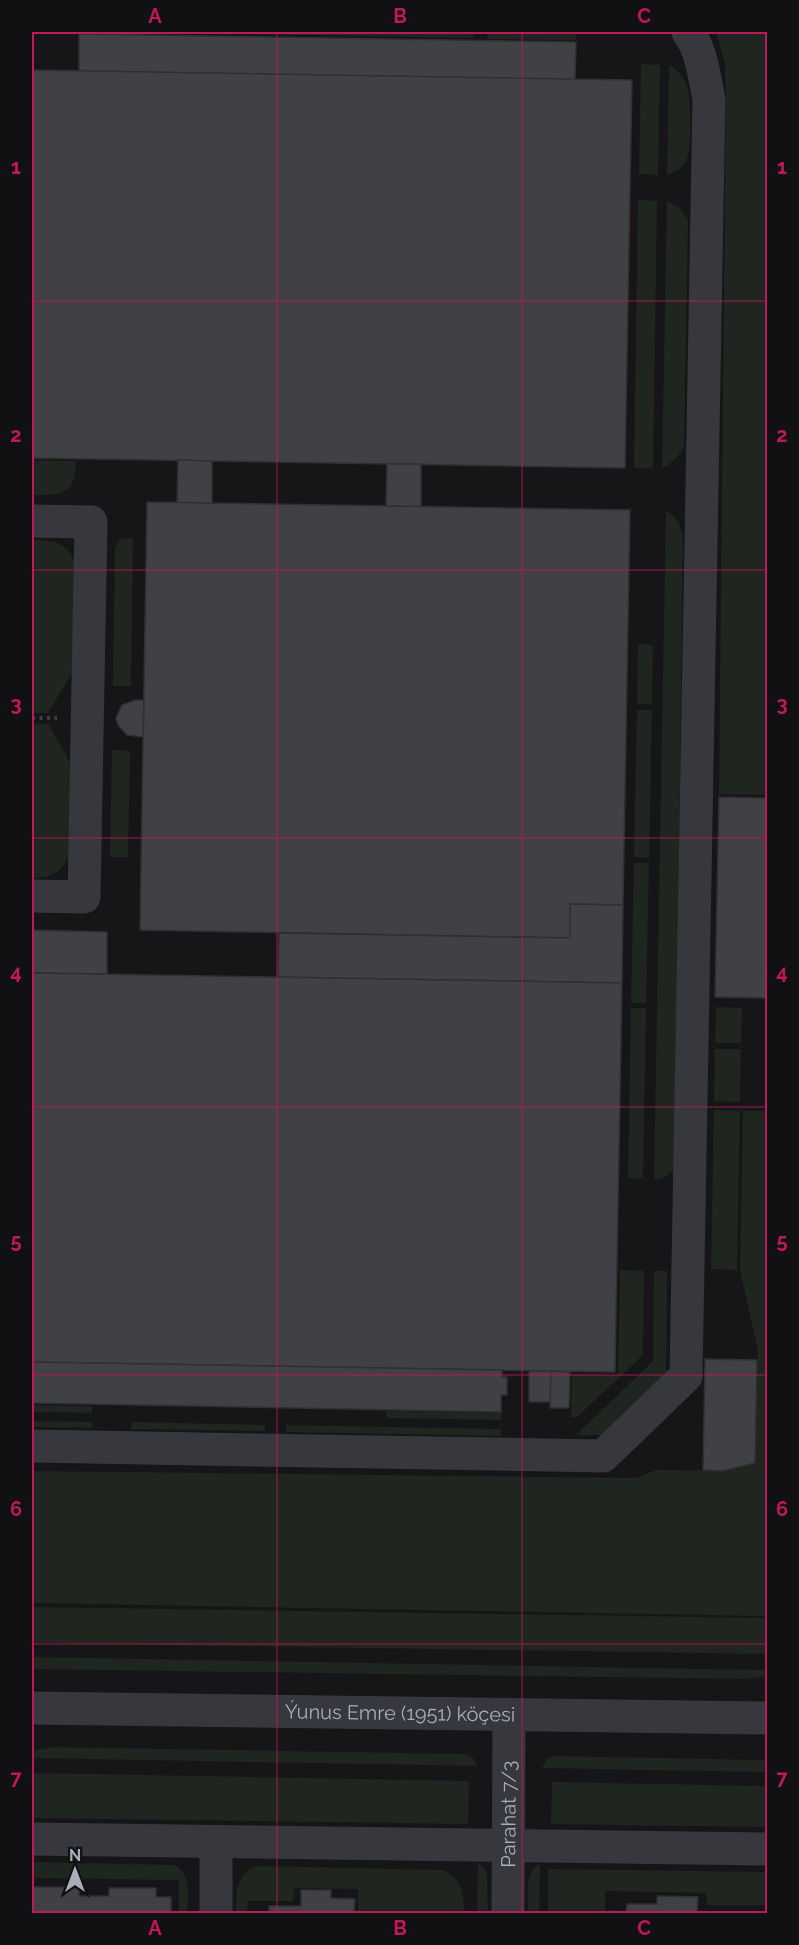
<svg xmlns="http://www.w3.org/2000/svg" width="799" height="1945" viewBox="0 0 799 1945" font-family="Raleway,sans-serif">
<style>
.green{fill:#1e261f}
.building{fill:#404145;stroke:#303034;stroke-width:1.5}
.lines{fill:none;stroke-linecap:round;stroke-linejoin:round}
.path{stroke:#3d3f44;stroke-width:4;stroke-dasharray:3 4.5;stroke-linecap:butt}
.minor{stroke:#37383d;stroke-width:33}
.grid{fill:none;stroke:#c2185b;stroke-width:1.5;stroke-opacity:0.55}
.labels{text-anchor:middle;stroke-width:4.5;stroke-linejoin:round;paint-order:stroke}
.street-label{font-size:20px;fill:#a8adb8;stroke:#111113}
.neatline{fill:none;stroke:#c2185b;stroke-width:2}
.grid-label{font-size:20px;text-anchor:middle;font-weight:bold;fill:#c2185b}
</style>
<rect width="100%" height="100%" fill="#161618"/>
<g class="green">
<path d="M244,32H474L473,38L244,34Z"/>
<path d="M488,32H576V40L487,39Z"/>
<path d="M716,32H767V795L719,794L726,98L725,64Z"/>
<path d="M641,64L660,65L658,175L639,174Z"/>
<path d="M669,65C677,70 684,76 687,86C692,99 692,149 686,161C681,169 675,172 667,175Z"/>
<path d="M638,200L657,201L653,469L634,468Z"/>
<path d="M667,201L680,208L688,221L684,444C681,456 671,463 662,469Z"/>
<path d="M32,460L76,461C75,496 61,495 32,495Z"/>
<path d="M666,510L678,521L683,535L675,1166C671,1175 663,1179 654,1179Z"/>
<path d="M133,538L131,686H113L115,547L121,539Z"/>
<path d="M32,540C51,540 66,541 74,561L73,671L48,713H32Z"/>
<path d="M638,644L653,645L652,704H637Z"/>
<path d="M637,710H652L649,858L634,857Z"/>
<path d="M32,723L48,724C54,734 69,758 72,769C74,781 71,798 71,810C70,843 76,879 32,878Z"/>
<path d="M112,750L130,751L128,857H110Z"/>
<path d="M634,863H649L646,1003H631Z"/>
<path d="M716,1007L742,1008L741,1043H715Z"/>
<path d="M631,1008H646L643,1179L628,1178Z"/>
<path d="M715,1049H741L740,1102L714,1101Z"/>
<path d="M714,1110L740,1111L737,1270L711,1269Z"/>
<path d="M743,1111H767V1616L32,1603V1471L636,1478L656,1470L722,1471L755,1463L758,1351L740,1270Z"/>
<path d="M620,1270L644,1271L643,1355L577,1417H571L572,1374L618,1375Z"/>
<path d="M654,1271H667L666,1373L601,1435H576L653,1361Z"/>
<path d="M32,1405L92,1406V1413L32,1412Z"/>
<path d="M386,1411L501,1413V1420L386,1418Z"/>
<path d="M32,1421L92,1422V1428L32,1427Z"/>
<path d="M132,1422L265,1425V1431L131,1429Z"/>
<path d="M286,1425L501,1429V1436L286,1432Z"/>
<path d="M32,1607L767,1618V1654L32,1643Z"/>
<path d="M32,1657L767,1670L768,1676L746,1679L32,1669Z"/>
<path d="M53,1747L465,1754L472,1757L478,1766L32,1758V1751Z"/>
<path d="M552,1756L767,1760V1772L542,1768L547,1760Z"/>
<path d="M32,1773L469,1781L468,1824L32,1818Z"/>
<path d="M552,1782L767,1786V1827L551,1824Z"/>
<path d="M32,1862L175,1865C192,1876 188,1895 187,1913H179V1880L32,1878Z"/>
<path d="M478,1864L486,1869L487,1873L488,1913H477Z"/>
<path d="M540,1864L539,1913H528C529,1898 523,1871 540,1864Z"/>
<path d="M259,1866L444,1870C463,1880 464,1894 464,1913L358,1912V1889L294,1888L293,1901H248L247,1913H236C236,1894 236,1871 259,1866Z"/>
<path d="M548,1869L767,1872V1905H707L706,1893L605,1891V1913H548Z"/>
</g>
<g class="building">
<path d="M79,34L576,42L575,80L79,71Z"/>
<path d="M32,70L632,80L625,468L32,458Z"/>
<path d="M178,460L212,461V503H177Z"/>
<path d="M387,464H421V507L386,506Z"/>
<path d="M147,502L630,510L623,905L570,904V938L140,930Z"/>
<path d="M135,700H144L143,737L127,735L118,725L116,718L122,705Z"/>
<path d="M719,797L768,798V998L715,997Z"/>
<path d="M570,904L623,905L622,983L278,977L279,933L570,938Z"/>
<path d="M32,930L107,932V974L32,973Z"/>
<path d="M32,973L622,983L615,1372L32,1362Z"/>
<path d="M705,1359L757,1360L755,1463L722,1471L703,1470Z"/>
<path d="M32,1362L502,1370V1377H507V1395H501V1412L32,1403Z"/>
<rect x="529" y="1371" width="22" height="31"/>
<path d="M551,1371L570,1372L569,1408H550Z"/>
<path d="M32,1887H79V1896H109V1888H156V1897H171V1914H32Z"/>
<path d="M301,1890H331V1898L355,1899L354,1914H253V1912H269V1906H301Z"/>
<path d="M657,1896L698,1897L697,1914H610V1911L626,1912L627,1904H657Z"/>
</g>
<g class="lines">
<path class="path" d="M32,718H57"/>
<g class="minor">
<path d="M32,521L91,522L84,897L32,896"/>
<path d="M32,1446L603,1456L686,1376L709,99C704,76 702,51 688,32"/>
<path id="s1" d="M32,1708L768,1718"/>
<path d="M32,1839L768,1849"/>
<path d="M216,1914V1842"/>
<path id="s2" d="M508,1914L509,1715"/>
</g>
</g>
<path class="grid" d="M277,32V1914M522,32V1914M32,301H768M32,570H768M32,838H768M32,1107H768M32,1375H768M32,1644H768"/>
<g class="labels">
<g class="street-label">
<text dy="7" stroke="none"><textPath href="#s1" startOffset="368">Ýunus Emre (1951) köçesi</textPath></text>
<text dy="7" stroke="none"><textPath href="#s2" startOffset="100">Parahat 7/3</textPath></text>
</g>
</g>
<rect width="799" height="1945" fill="none" stroke="#111113" stroke-width="66"/>
<g transform="translate(75 1870)" stroke="#111113" stroke-width="4.5" paint-order="stroke">
<path d="M0-4.5L10 22L0 15L-10 22Z" fill="#a8adb8"/>
<text y="-9" font-size="16" font-weight="bold" text-anchor="middle" fill="#a8adb8">N</text>
</g>
<rect x="33" y="33" width="733" height="1879" class="neatline"/>
<g class="grid-label">
<text x="155" y="23">A</text>
<text x="400" y="23">B</text>
<text x="644" y="23">C</text>
<text x="16" y="174">1</text>
<text x="782" y="174">1</text>
<text x="16" y="442">2</text>
<text x="782" y="442">2</text>
<text x="16" y="711">3</text>
<text x="782" y="711">3</text>
<text x="16" y="979">4</text>
<text x="782" y="979">4</text>
<text x="16" y="1248">5</text>
<text x="782" y="1248">5</text>
<text x="16" y="1516">6</text>
<text x="782" y="1516">6</text>
<text x="16" y="1785">7</text>
<text x="782" y="1785">7</text>
<text x="155" y="1935">A</text>
<text x="400" y="1935">B</text>
<text x="644" y="1935">C</text>
</g>
</svg>
